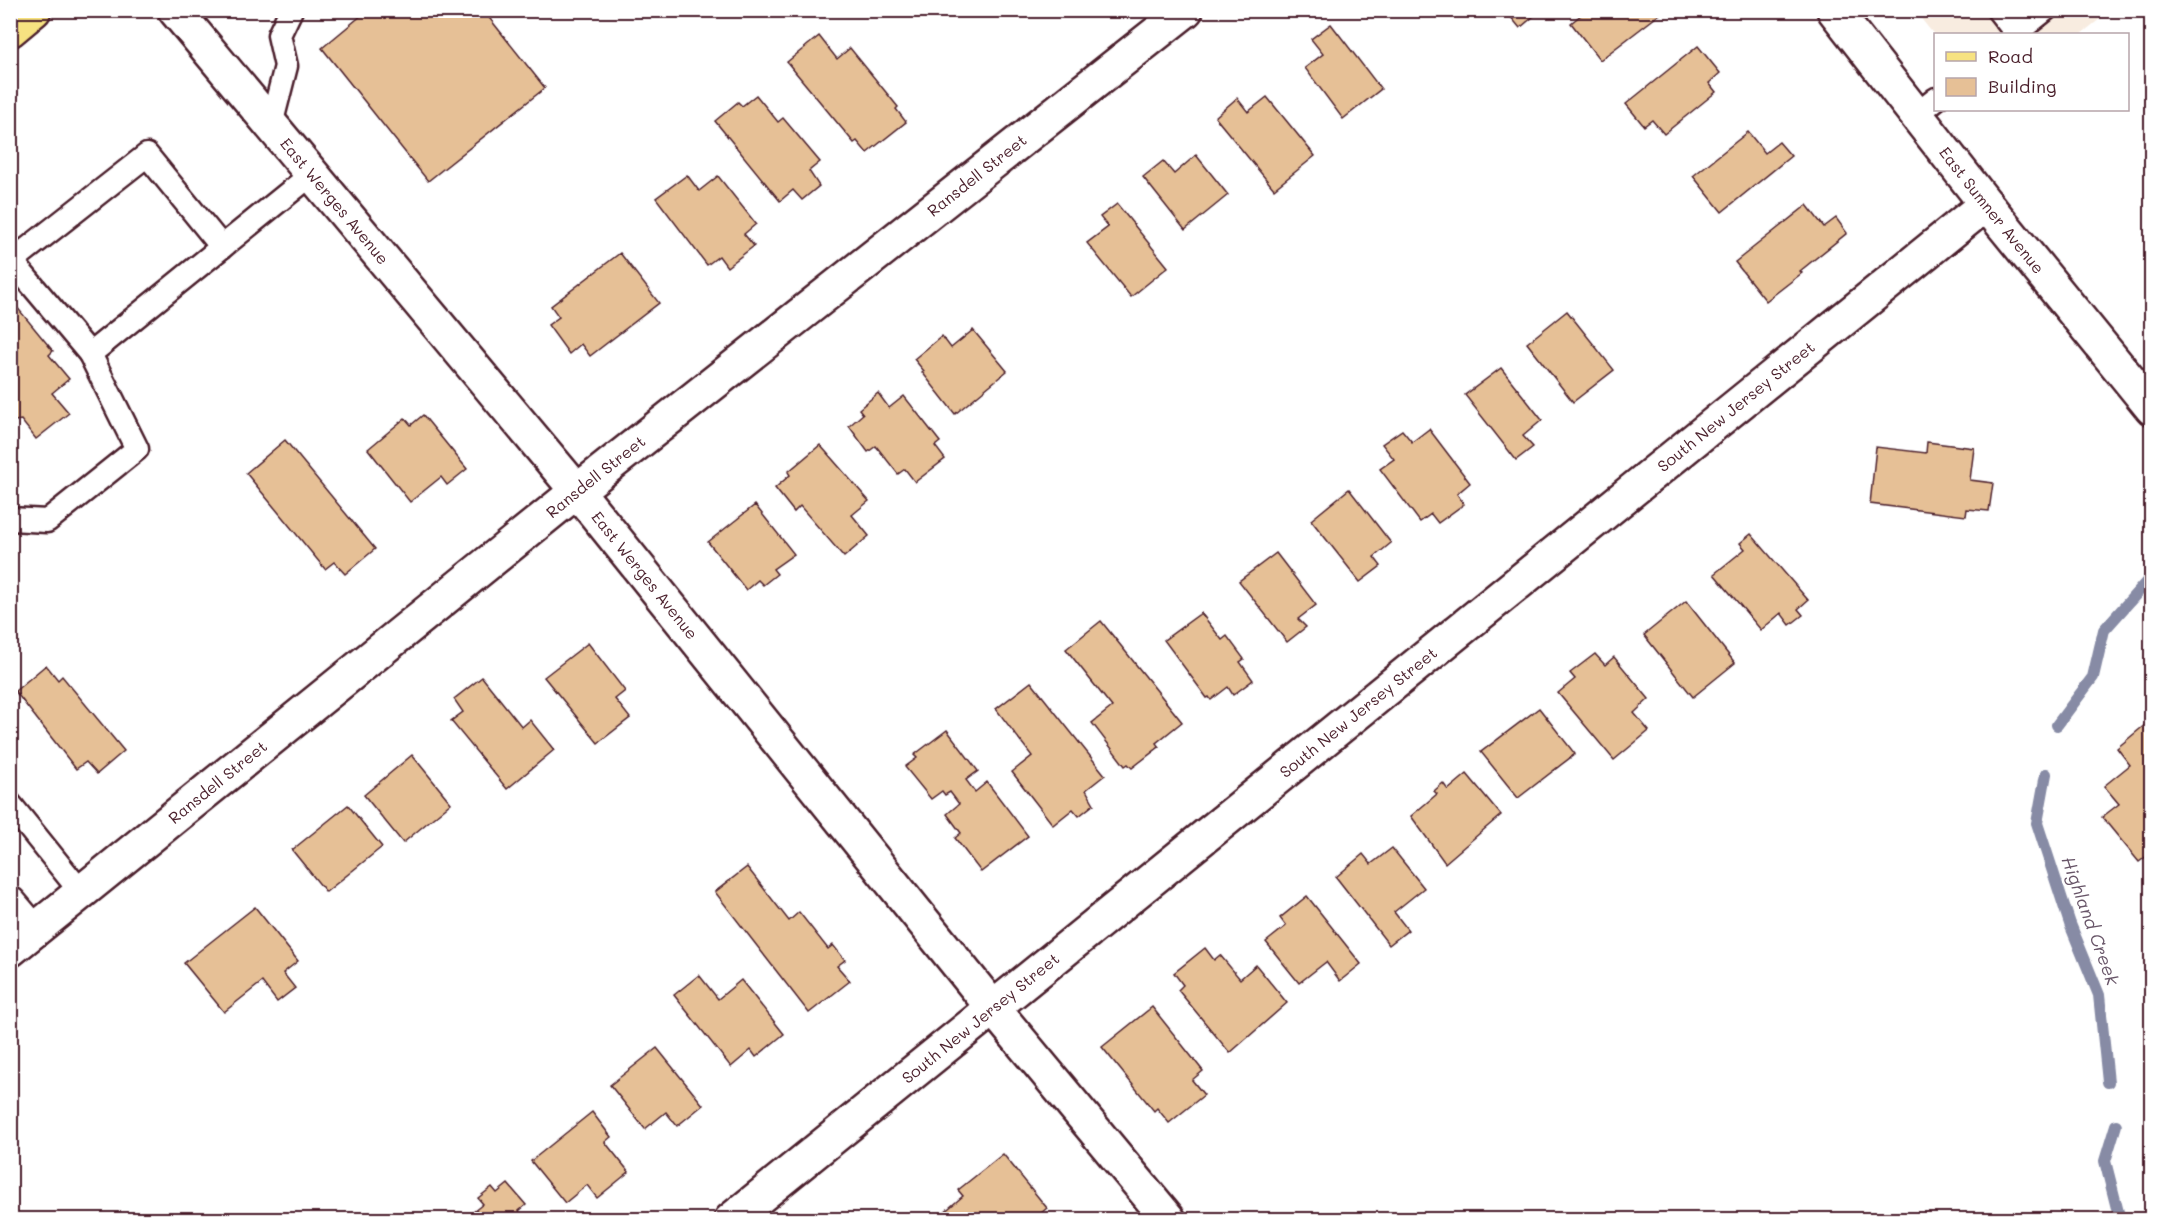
<svg xmlns="http://www.w3.org/2000/svg" width="2162" height="1230" viewBox="0 0 2162 1230" font-family="Mali,sans-serif">
<style>
.built{fill:#f8ece0}
.lines{fill:none;stroke-linecap:round;stroke-linejoin:round}
.stream{stroke:#878ba5;stroke-width:12}
.building{fill:#e6c096;stroke:#4a1f2b;stroke-width:1.5}
.lane-casing{stroke:#4a1f2b;stroke-width:27}
.street-casing{stroke:#4a1f2b;stroke-width:38}
.secondary-casing{stroke:#4a1f2b;stroke-width:38}
.primary-casing{stroke:#4a1f2b;stroke-width:38}
.lane{stroke:#fff;stroke-width:22}
.street{stroke:#fff;stroke-width:33}
.secondary{stroke:#fff;stroke-width:33}
.primary{stroke:#f7e281;stroke-width:33}
.labels{text-anchor:middle;stroke-width:5;stroke-linejoin:round;paint-order:stroke}
.street-label{font-size:16px;fill:#4a1f2b;stroke:#fff}
.water-label{font-size:18px;font-style:italic;fill:#685568;stroke:#fff}
</style>
<rect width="100%" height="100%" fill="#fff"/>
<filter id="ink" filterUnits="userSpaceOnUse"><feTurbulence type="fractalNoise" baseFrequency=".0167" numOctaves="2"/><feDisplacementMap in="SourceGraphic" scale="12" xChannelSelector="R" yChannelSelector="G"/><feConvolveMatrix kernelMatrix="1 2 1 2 8 2 1 2 1" color-interpolation-filters="sRGB"/></filter>
<g filter="url(#ink)">
<path class="built" d="M1915,11H2110L2081,34H1936L1935,36Z"/>
<g class="lines">
<g class="stream">
<path d="M2057,725L2093,677L2104,630L2152,576"/>
<path d="M2046,774L2037,823L2070,924L2099,995L2108,1082"/>
<path d="M2116,1125L2105,1161L2120,1220"/>
</g>
</g>
<g class="building">
<path d="M368,10H483L545,88L428,181L322,48Z"/>
<path d="M1505,10H1541L1520,28Z"/>
<path d="M1587,10H1664V11L1600,60L1571,23Z"/>
<path d="M1331,24L1381,89L1343,119L1305,68L1323,54L1311,39Z"/>
<path d="M819,36L837,59L850,48L898,107L896,109L906,122L867,153L857,141L854,143L787,62Z"/>
<path d="M1698,46L1720,73L1709,83L1716,92L1664,134L1652,120L1644,126L1626,104Z"/>
<path d="M756,95L778,122L783,118L820,162L809,171L819,186L802,200L793,190L780,201L715,121L738,102L742,106Z"/>
<path d="M1267,97L1315,156L1274,189L1215,117L1237,98L1248,112Z"/>
<path d="M1748,132L1765,153L1779,142L1791,156L1722,212L1693,176Z"/>
<path d="M1196,155L1228,195L1185,230L1143,177L1163,161L1174,174Z"/>
<path d="M687,175L699,191L718,176L756,224L744,234L754,246L727,267L719,256L707,265L656,198Z"/>
<path d="M1117,204L1168,267L1131,297L1087,243L1108,227L1100,217Z"/>
<path d="M1807,205L1824,227L1836,218L1847,233L1800,271L1802,273L1766,301L1735,262Z"/>
<path d="M620,253L659,303L590,356L581,344L569,354L548,325L559,317L551,306Z"/>
<path d="M10,305L14,308L16,306L53,351L49,355L69,379L52,393L69,413L36,439L21,420L15,421L10,416Z"/>
<path d="M1567,311L1614,370L1573,402L1527,343Z"/>
<path d="M973,330L1007,371L955,414L922,372L924,371L914,359L942,336L951,348Z"/>
<path d="M1501,368L1542,420L1523,436L1533,447L1516,460L1465,395Z"/>
<path d="M878,393L889,408L904,396L940,442L935,446L945,459L915,482L905,469L898,474L876,446L868,452L849,426L863,414L859,409Z"/>
<path d="M423,415L467,469L447,485L441,477L410,502L368,449L405,418L411,425Z"/>
<path d="M1429,429L1470,483L1457,494L1464,504L1438,523L1431,514L1420,522L1380,469L1394,459L1382,444L1402,430L1412,442Z"/>
<path d="M285,440L375,549L345,574L334,562L325,569L246,473Z"/>
<path d="M1927,442L1974,448L1970,480L1993,483L1989,511L1967,509L1966,516L1870,504L1876,447L1926,453Z"/>
<path d="M820,445L869,501L852,515L869,536L844,557L800,506L794,512L775,488L790,475L788,472Z"/>
<path d="M1349,489L1391,543L1374,557L1381,566L1360,582L1311,520Z"/>
<path d="M755,505L794,554L773,569L777,574L763,585L758,580L746,590L708,542Z"/>
<path d="M1751,534L1808,600L1798,609L1803,615L1790,625L1781,613L1761,630L1714,574L1745,549L1740,543Z"/>
<path d="M1276,553L1316,605L1298,619L1306,627L1287,642L1239,581Z"/>
<path d="M1686,601L1735,663L1693,697L1644,635Z"/>
<path d="M1201,613L1222,640L1227,636L1244,659L1240,662L1253,680L1233,695L1228,687L1211,700L1209,697L1207,698L1164,640Z"/>
<path d="M1101,621L1182,722L1156,743L1159,747L1132,768L1128,764L1125,766L1092,723L1112,707L1066,649Z"/>
<path d="M588,643L625,691L615,699L630,718L598,743L544,677Z"/>
<path d="M1595,654L1605,665L1614,657L1649,699L1634,713L1649,731L1614,760L1558,693L1575,679L1570,673Z"/>
<path d="M46,665L58,680L62,676L124,751L97,774L86,762L76,769L15,691Z"/>
<path d="M482,677L522,727L530,720L554,750L507,789L451,721L463,712L454,699Z"/>
<path d="M1031,682L1105,775L1086,790L1094,804L1079,816L1073,809L1053,825L1012,772L1032,756L996,709Z"/>
<path d="M1539,708L1575,754L1518,798L1481,752Z"/>
<path d="M2152,719V852L2139,862L2102,817L2119,804L2104,786L2130,765L2117,748Z"/>
<path d="M947,730L978,771L966,780L975,792L987,782L1028,836L981,872L955,838L961,833L947,814L959,804L950,792L945,795L942,791L931,799L905,767L917,758L914,755Z"/>
<path d="M412,755L451,803L403,843L364,795Z"/>
<path d="M1467,774L1501,815L1445,863L1411,816L1437,794L1434,791L1443,783L1448,790Z"/>
<path d="M348,805L382,847L326,892L292,850Z"/>
<path d="M1392,848L1424,888L1394,912L1408,930L1389,945L1336,877L1363,854L1371,864Z"/>
<path d="M747,867L789,921L799,912L828,949L833,945L845,960L837,966L850,981L809,1013L715,892Z"/>
<path d="M1307,896L1361,964L1340,981L1326,962L1299,983L1266,942L1286,926L1280,918Z"/>
<path d="M255,907L298,961L283,973L295,988L277,1002L262,982L224,1012L184,963Z"/>
<path d="M1205,948L1214,960L1220,955L1240,979L1256,965L1287,1003L1230,1053L1178,990L1183,985L1174,973Z"/>
<path d="M699,975L718,999L741,980L784,1034L756,1057L751,1050L731,1067L674,995Z"/>
<path d="M1152,1007L1203,1071L1192,1080L1204,1095L1169,1123L1157,1108L1154,1111L1102,1047Z"/>
<path d="M657,1048L703,1105L677,1126L666,1112L645,1129L610,1085Z"/>
<path d="M592,1112L611,1137L605,1142L629,1172L597,1198L587,1185L565,1203L531,1161Z"/>
<path d="M1003,1154L1047,1208L1033,1220H935L963,1196L958,1190Z"/>
<path d="M508,1184L526,1205L519,1211L525,1220H463L483,1204L478,1198L492,1187L497,1193Z"/>
</g>
<g class="lines">
<g class="lane-casing">
<g id="lane">
<path d="M1998,10L2016,33"/>
<path d="M2015,34L2045,10"/>
<path d="M1916,115L1936,99"/>
<path d="M271,125L286,66L279,35L291,10"/>
<path d="M10,259L90,354L312,174"/>
<path d="M12,261L147,155L222,247"/>
<path d="M10,519L47,521L137,449L90,354"/>
<path d="M10,804L81,892"/>
</g>
</g>
<g class="street-casing">
<g id="street">
<path id="s1" d="M175,10L577,491L993,1008L1169,1220"/>
<path d="M10,904L33,931"/>
<path id="s2" d="M10,950L577,491L1186,10"/>
<path id="s3" d="M731,1220L1986,204"/>
</g>
</g>
<g class="secondary-casing">
<g id="secondary">
<path id="s4" d="M1834,10L1986,204L2152,408"/>
</g>
</g>
<g class="primary-casing">
<path id="primary" d="M10,30L34,10"/>
</g>
<use href="#lane" class="lane"/>
<use href="#street" class="street"/>
<use href="#secondary" class="secondary"/>
<use href="#primary" class="primary"/>
</g>
</g>
<g class="labels">
<g class="street-label">
<text dy="6" stroke="none"><textPath href="#s2" startOffset="1239">Ransdell Street</textPath></text>
<text dy="6" stroke="none"><textPath href="#s1" startOffset="249">East Werges Avenue</textPath></text>
<text dy="6" stroke="none"><textPath href="#s4" startOffset="255">East Sumner Avenue</textPath></text>
<text dy="6" stroke="none"><textPath href="#s3" startOffset="1293">South New Jersey Street</textPath></text>
<text dy="6" stroke="none"><textPath href="#s2" startOffset="753">Ransdell Street</textPath></text>
<text dy="6" stroke="none"><textPath href="#s1" startOffset="735">East Werges Avenue</textPath></text>
<text dy="6" stroke="none"><textPath href="#s3" startOffset="807">South New Jersey Street</textPath></text>
<text dy="6" stroke="none"><textPath href="#s2" startOffset="267">Ransdell Street</textPath></text>
<text dy="6" stroke="none"><textPath href="#s3" startOffset="321">South New Jersey Street</textPath></text>
</g>
<g class="water-label">
<text transform="translate(2090 921) rotate(70)" y="6">Highland Creek</text>
</g>
</g>
<rect width="2162" height="1230" fill="none" stroke="#fff" stroke-width="36"/>
<rect x="18" y="18" width="2126" height="1194" fill="none" stroke="#4a1f2b" stroke-width="2" filter="url(#ink)"/>
<rect x="1934" y="33" width="195" height="78" fill="#ffffff" stroke="#b7a5aa" stroke-width="1.5"/>
<rect x="1946" y="52" width="30" height="9" fill="#f7e281" stroke="#b7a5aa" stroke-width="1.5"/>
<text x="1988" y="63" font-size="18" fill="#4a1f2b">Road</text>
<rect x="1946" y="78" width="30" height="18" fill="#e6c096" stroke="#b7a5aa" stroke-width="1.5"/>
<text x="1988" y="93" font-size="18" fill="#4a1f2b">Building</text>
</svg>
